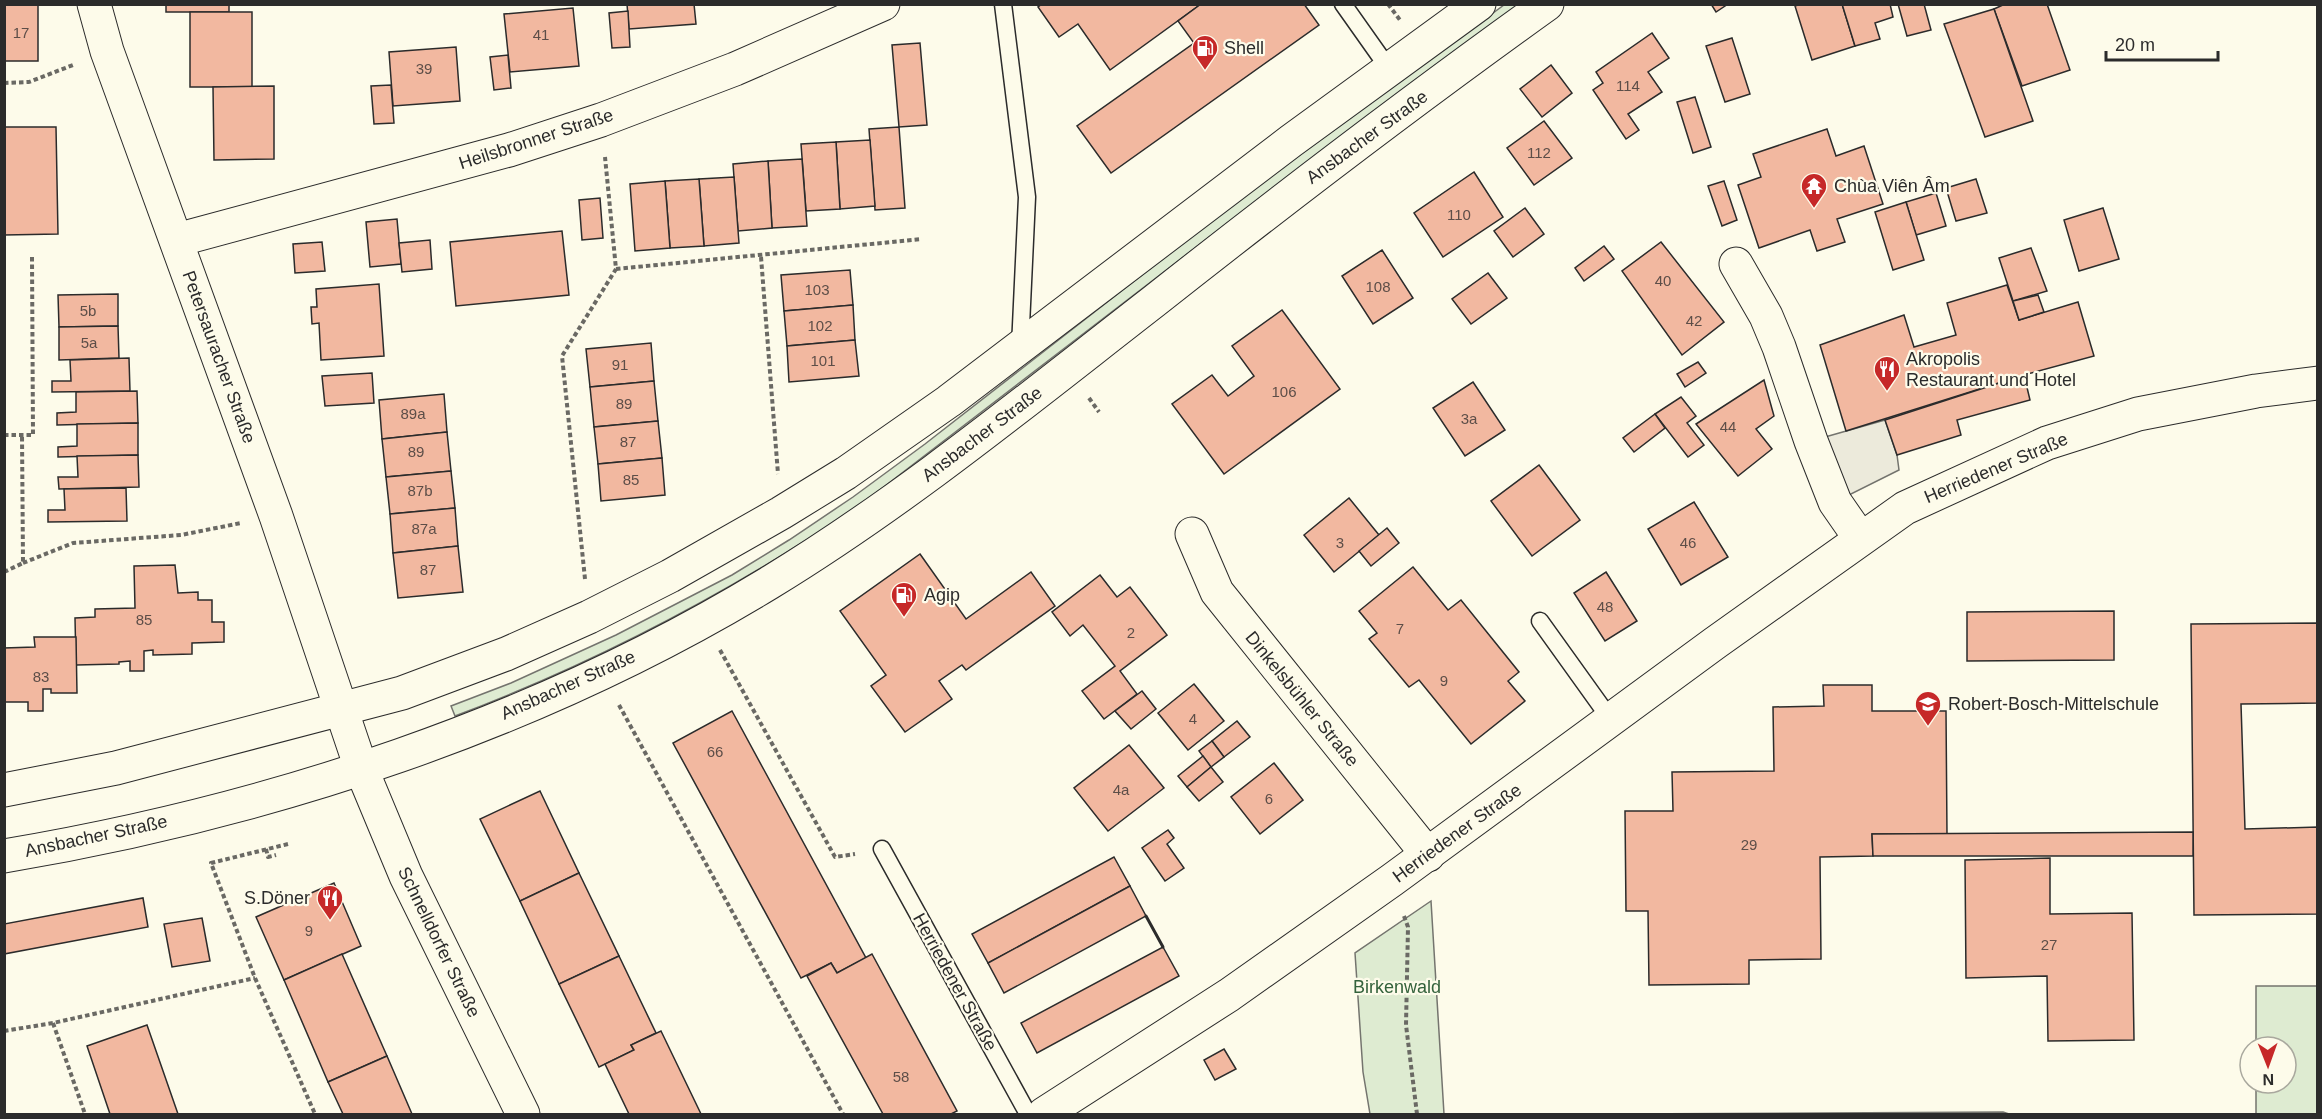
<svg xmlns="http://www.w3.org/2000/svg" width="2322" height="1119" viewBox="0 0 2322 1119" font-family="Arial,sans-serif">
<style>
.green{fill:#deebd1;stroke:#74746e;stroke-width:1.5}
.parking{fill:#eceadb;stroke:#74746e;stroke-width:1.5}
.building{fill:#f2b8a0;stroke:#2b2b2b;stroke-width:1.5}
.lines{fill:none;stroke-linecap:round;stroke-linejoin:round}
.lane-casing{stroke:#2b2b2b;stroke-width:19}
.street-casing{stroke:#2b2b2b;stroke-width:35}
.primary-casing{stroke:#2b2b2b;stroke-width:35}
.path{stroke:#6a6964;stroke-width:4;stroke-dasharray:4.5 3;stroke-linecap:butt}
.lane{stroke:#fdfbea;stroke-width:16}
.street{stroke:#fdfbea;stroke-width:33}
.primary{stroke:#fdfbea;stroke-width:33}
.wall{stroke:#2b2b2b;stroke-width:3}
.labels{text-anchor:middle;stroke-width:4.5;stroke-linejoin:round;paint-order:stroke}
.number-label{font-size:15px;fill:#5d4e48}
.poi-label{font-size:18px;fill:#2b2b2b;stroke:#fdfbea;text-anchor:start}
.street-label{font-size:18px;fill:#2b2b2b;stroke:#fdfbea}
.park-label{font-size:18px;fill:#34623c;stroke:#fdfbea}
</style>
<rect width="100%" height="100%" fill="#fdfbea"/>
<g class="green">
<path d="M1504,5H1523L1332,143L859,506C732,591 598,662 455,716L451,706L511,683L616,635L732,575L789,540L853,497L925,444L1233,204Z"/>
<path d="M1431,901L1444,1114H1370L1363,1072L1355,953Z"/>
<path d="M2256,986H2317V1114H2256V1083H2286V1047H2256Z"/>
<path d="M2003,1112L2009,1114H1610Z"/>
</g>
<path class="parking" d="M1885,420L1897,455L1899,470L1835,502L1811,441Z"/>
<g class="building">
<rect x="4" y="4" width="34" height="57"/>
<rect x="166" y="4" width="63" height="8"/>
<path d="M627,4H694L696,24L629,29Z"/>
<path d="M1042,4H1201L1110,70L1078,24L1059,37L1038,7Z"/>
<path d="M1201,4H1304L1319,25L1111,173L1077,126L1194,43L1178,21Z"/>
<path d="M1711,4H1728L1716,12Z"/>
<path d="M1801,4H1842L1855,46L1812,60L1795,6Z"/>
<path d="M1842,4H1890L1893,17L1875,23L1880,39L1855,46Z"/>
<path d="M1898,4H1924L1931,30L1907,36Z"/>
<path d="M2005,4H2047L2070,70L2022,86L1994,9Z"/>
<path d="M573,8L579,66L510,72L504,14Z"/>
<path d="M1994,9L2033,121L1985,137L1944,24Z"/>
<path d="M628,11L630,47L612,48L609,13Z"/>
<rect x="190" y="12" width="62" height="75"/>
<path d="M1652,33L1669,58L1648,72L1662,92L1628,114L1639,130L1626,139L1593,90L1603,83L1596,72Z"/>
<path d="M1732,38L1750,94L1725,102L1706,46Z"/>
<path d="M920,43L927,125L899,127L892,45Z"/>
<path d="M456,47L460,101L393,106L389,52Z"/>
<path d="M508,55L511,88L494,90L490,57Z"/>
<path d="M1551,65L1572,93L1542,117L1520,89Z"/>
<path d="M391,85L394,123L374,124L371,86Z"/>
<path d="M274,86V159L214,160L213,87Z"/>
<path d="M1695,97L1711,147L1693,153L1677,102Z"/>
<path d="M1544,121L1572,158L1534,185L1507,148Z"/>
<path d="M4,127H56L58,234L4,235Z"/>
<path d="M899,127L905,208L875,210L869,129Z"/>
<path d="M1827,129L1836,156L1864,146L1883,204L1837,219L1845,242L1817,251L1810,230L1759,248L1738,185L1761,177L1753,154Z"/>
<path d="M870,140L875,206L840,209L836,142Z"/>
<path d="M836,142L840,209L806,211L801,144Z"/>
<path d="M802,159L807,226L772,228L768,161Z"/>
<path d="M768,161L772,228L738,231L733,164Z"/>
<path d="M1474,172L1503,217L1443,257L1414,213Z"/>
<path d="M734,177L739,243L704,246L699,179Z"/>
<path d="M699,179L704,246L670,248L665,181Z"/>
<path d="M1976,179L1987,213L1956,221L1946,188Z"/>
<path d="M665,181L670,248L635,251L630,184Z"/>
<path d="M1724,181L1737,220L1722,226L1708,186Z"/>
<path d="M1936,193L1946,226L1916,235L1906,202Z"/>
<path d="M600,198L603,238L582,240L579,200Z"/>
<path d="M1906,202L1924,260L1893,270L1875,212Z"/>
<path d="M1525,208L1544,234L1513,257L1494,231Z"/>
<path d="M2103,208L2119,259L2079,271L2064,220Z"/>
<path d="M397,219L401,264L370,267L366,222Z"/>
<path d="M562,231L569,295L456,306L450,242Z"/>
<path d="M430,240L432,269L402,272L399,243Z"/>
<path d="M322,242L325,271L295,273L293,244Z"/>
<path d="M1661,242L1724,322L1682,355L1622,271Z"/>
<path d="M1604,246L1614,259L1584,281L1575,268Z"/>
<path d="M2031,248L2047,291L2013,301L1999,258Z"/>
<path d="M1382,250L1413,298L1373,324L1342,276Z"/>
<path d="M850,270L853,305L784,311L781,275Z"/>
<path d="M1488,273L1507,298L1471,324L1452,299Z"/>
<path d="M379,284L384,356L321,360L319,323L312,324L311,307H317L316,289Z"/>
<path d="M2007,285L2019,320L2078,302L2094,356L2024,375L1846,431L1820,345L1904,315L1914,347L1956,335L1947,303Z"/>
<path d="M118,294V326L59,327L58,295Z"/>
<path d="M2038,295L2044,312L2019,320L2013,301Z"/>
<path d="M853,305L855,340L787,346L784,311Z"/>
<path d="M1282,310L1340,389L1224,474L1172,404L1212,375L1228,396L1254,376L1232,346Z"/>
<path d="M118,326L119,358L59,360V327Z"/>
<path d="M855,340L859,376L789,382L787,346Z"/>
<path d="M651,343L654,381L590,387L586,349Z"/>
<path d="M129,358L130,391L52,392V381H71L70,360Z"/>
<path d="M1698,362L1706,373L1685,387L1677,374Z"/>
<path d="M372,373L374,403L325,406L322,376Z"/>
<path d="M2024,375L2030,400L1957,420L1961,435L1897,455L1885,420Z"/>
<path d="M1764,380L1774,416L1756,429L1772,449L1738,476L1696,424Z"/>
<path d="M654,381L658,421L594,427L590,387Z"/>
<path d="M1473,382L1505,430L1465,456L1433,408Z"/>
<path d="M137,391L138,423L57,425V413L76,412V392Z"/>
<path d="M444,394L447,432L382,439L379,400Z"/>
<path d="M1681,397L1696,416L1687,423L1704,445L1688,457L1655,414Z"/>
<path d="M1655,414L1665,428L1634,452L1623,438Z"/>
<path d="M658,421L662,458L598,464L594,427Z"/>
<path d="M138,423V455L58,457V447L77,446V424Z"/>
<path d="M447,432L451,471L386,477L382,439Z"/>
<path d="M138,455L139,487L59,489L58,477H78L77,456Z"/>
<path d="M662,458L665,495L601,501L598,464Z"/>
<path d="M1539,465L1580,520L1532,556L1491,501Z"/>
<path d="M451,471L455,508L390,514L386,477Z"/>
<path d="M126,488L127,521L48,522V510H65L64,489Z"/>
<path d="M1349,498L1379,535L1334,572L1304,535Z"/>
<path d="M1694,502L1728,557L1681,585L1648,529Z"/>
<path d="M455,508L458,546L393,553L390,514Z"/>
<path d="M1387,528L1399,543L1371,566L1359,551Z"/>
<path d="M458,546L463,592L398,598L393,553Z"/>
<path d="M920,554L966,619L1031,572L1055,606L966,670L962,665L939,681L952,699L905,732L871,686L886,675L840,611Z"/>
<path d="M175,565L178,593L198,592V600H212V622H224V642L192,643V654L153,655V650L144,651V671H130V661L119,662V664L76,665L75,618L95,617V609L135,608L134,566Z"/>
<path d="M1413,567L1448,610L1461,600L1519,672L1508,681L1525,701L1471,744L1419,680L1409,687L1369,639L1377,633L1359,611Z"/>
<path d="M1606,572L1637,621L1605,641L1574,593Z"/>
<path d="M1100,575L1117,597L1130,587L1167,635L1120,671L1137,694L1104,719L1082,691L1115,666L1083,625L1070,636L1052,612Z"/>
<path d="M2114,611V660L1967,661V612Z"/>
<path d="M2318,623V703L2241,704L2245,829L2318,827V914L2194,915L2191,624Z"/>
<path d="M34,637H76L77,693H51V689H43V711H28V702H4V648L35,647Z"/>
<path d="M1194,684L1224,721L1188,750L1158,713Z"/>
<path d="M1823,685H1872V711H1946L1947,834H1872L1873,856L1820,857L1821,959L1749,960V984L1649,985L1648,911H1626L1625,811H1673L1672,772L1774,771L1773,707L1824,706Z"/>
<path d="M1142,691L1156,709L1131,729L1115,711Z"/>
<path d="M732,711L866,958L837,973L831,963L801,978L673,743Z"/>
<path d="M1237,721L1250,737L1224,757L1212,741Z"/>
<path d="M1212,741L1224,757L1211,767L1199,751Z"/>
<path d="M1129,745L1164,788L1108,831L1074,788Z"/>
<path d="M1203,756L1211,767L1187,787L1178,776Z"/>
<path d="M1274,763L1303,800L1260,834L1231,797Z"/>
<path d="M1211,767L1223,782L1199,801L1187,787Z"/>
<path d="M540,791L579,873L520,901L480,819Z"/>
<path d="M1168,830L1174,838L1167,844L1184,868L1165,881L1142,848Z"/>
<path d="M2193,832V856H1873L1872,834Z"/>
<path d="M1114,857L1130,886L988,963L972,934Z"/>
<path d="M2050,858V914L2132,913L2134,1040L2048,1041L2047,976L1966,978L1965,860Z"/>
<path d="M579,873L619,956L559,984L520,901Z"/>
<path d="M334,883L361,946L284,980L256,917Z"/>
<path d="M1130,886L1146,916L1004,993L988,963Z"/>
<path d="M143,898L148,927L4,954V924Z"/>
<path d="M202,918L210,961L172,967L164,924Z"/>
<path d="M1163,947L1179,976L1037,1053L1021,1023Z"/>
<path d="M342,954L387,1056L328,1082L284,980Z"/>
<path d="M872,954L957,1111L951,1114H883L807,976L831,963L837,973Z"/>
<path d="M619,956L656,1033L631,1045L634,1050L599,1067L559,984Z"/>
<path d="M147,1025L178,1114H110L87,1046Z"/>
<path d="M661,1031L701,1114H629L605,1064L634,1050L631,1045Z"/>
<path d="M1224,1049L1236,1069L1215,1080L1204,1060Z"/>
<path d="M387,1056L412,1114H343L328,1082Z"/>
</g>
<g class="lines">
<g class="lane-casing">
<g id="lane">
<path d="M1003,4L1027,197L1020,347"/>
<path d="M1343,4L1389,69"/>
<path d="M1540,621L1611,720"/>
<path d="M882,849L1028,1114"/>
</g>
</g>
<g class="street-casing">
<g id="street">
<path d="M94,4L107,51L276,516L361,768L406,876L523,1114"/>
<path d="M177,240L509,150L601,120L735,69L883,4"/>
<path d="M1736,264L1766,316L1779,347L1811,441L1835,502L1860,538"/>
<path d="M1192,534L1217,592L1428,855"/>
<path d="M1044,1114L1229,995L1392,880L1715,643L1905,508L2047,443L2138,414L2256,391L2318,383"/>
</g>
</g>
<g class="primary-casing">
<g id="primary">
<path d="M4,790L116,768L402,693L506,654L589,617L670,576L781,513L846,473L949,401L1291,141L1479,4"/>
<path d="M4,856C271,811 537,724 769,583C905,500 1028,399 1153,302C1282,200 1413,100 1547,4"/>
</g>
</g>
<g class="path">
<path d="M1388,4L1400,20"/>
<path d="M4,83L29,82L73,65"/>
<path d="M761,257L778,474"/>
<path d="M616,269L922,239"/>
<path d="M1089,398L1099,412"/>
<path d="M4,435H33L32,257"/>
<path d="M23,563L73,543L181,535L241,523"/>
<path d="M4,572L23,563L22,435"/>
<path d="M585,579L562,356L616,269L605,157"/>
<path d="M720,650L835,857L855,854"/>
<path d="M619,705L843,1114"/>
<path d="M288,844L211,863L255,978L315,1114"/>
<path d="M266,849L268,857L276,855"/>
<path d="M1404,916L1408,927L1406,1025L1417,1114"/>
<path d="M53,1023L85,1114"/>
<path d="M4,1031L53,1023L255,978"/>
</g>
<use href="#lane" class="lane"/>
<use href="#street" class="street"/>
<use href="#primary" class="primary"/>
<path class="wall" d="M1146,916L1163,947"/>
</g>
<defs>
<g id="fuel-pin" transform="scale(1.35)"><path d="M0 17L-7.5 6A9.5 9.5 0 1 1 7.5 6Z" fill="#c62828" stroke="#fdfbea"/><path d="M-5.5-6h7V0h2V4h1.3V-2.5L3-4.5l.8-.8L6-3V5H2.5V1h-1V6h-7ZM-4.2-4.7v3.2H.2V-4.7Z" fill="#fff"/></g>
<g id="temple-pin" transform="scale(1.35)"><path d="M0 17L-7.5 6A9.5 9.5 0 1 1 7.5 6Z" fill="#c62828" stroke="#fdfbea"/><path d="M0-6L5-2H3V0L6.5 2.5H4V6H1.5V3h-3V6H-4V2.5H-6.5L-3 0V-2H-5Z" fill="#fff"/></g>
<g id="restaurant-pin" transform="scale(1.35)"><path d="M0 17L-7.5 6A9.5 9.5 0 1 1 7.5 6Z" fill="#c62828" stroke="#fdfbea"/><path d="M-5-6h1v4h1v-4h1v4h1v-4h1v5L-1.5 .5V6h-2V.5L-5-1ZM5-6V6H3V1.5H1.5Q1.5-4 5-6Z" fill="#fff"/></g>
<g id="school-pin" transform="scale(1.35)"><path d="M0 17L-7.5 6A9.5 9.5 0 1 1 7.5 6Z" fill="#c62828" stroke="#fdfbea"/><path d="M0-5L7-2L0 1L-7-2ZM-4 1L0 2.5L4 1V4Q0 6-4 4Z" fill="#fff"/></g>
</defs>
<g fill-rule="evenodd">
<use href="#fuel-pin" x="1205" y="48"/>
<use href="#temple-pin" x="1814" y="186"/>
<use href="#restaurant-pin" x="1887" y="369"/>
<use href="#fuel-pin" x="904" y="595"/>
<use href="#school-pin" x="1928" y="704"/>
<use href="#restaurant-pin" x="330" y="898"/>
</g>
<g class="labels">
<g class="number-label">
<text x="21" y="38">17</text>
<text x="541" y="40">41</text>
<text x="424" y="74">39</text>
<text x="1628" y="91">114</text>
<text x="1539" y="158">112</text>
<text x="1459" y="220">110</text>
<text x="1663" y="286">40</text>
<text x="1378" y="292">108</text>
<text x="817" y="295">103</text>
<text x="88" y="316">5b</text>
<text x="1694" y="326">42</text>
<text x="820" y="331">102</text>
<text x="89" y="348">5a</text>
<text x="823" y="366">101</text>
<text x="620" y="370">91</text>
<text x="1284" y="397">106</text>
<text x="624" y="409">89</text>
<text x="413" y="419">89a</text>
<text x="1469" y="424">3a</text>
<text x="1728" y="432">44</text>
<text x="628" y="447">87</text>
<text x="416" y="457">89</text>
<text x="631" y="485">85</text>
<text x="420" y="496">87b</text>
<text x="424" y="534">87a</text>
<text x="1340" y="548">3</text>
<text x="1688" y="548">46</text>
<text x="428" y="575">87</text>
<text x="1605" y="612">48</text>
<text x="144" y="625">85</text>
<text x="1400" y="634">7</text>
<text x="1131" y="638">2</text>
<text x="41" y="682">83</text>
<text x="1444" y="686">9</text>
<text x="1193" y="724">4</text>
<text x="715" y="757">66</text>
<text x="1121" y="795">4a</text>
<text x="1269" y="804">6</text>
<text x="1749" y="850">29</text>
<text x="309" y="936">9</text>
<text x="2049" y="950">27</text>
<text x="901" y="1082">58</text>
</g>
<g class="poi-label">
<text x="1224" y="54">Shell</text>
<text x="1834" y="192">Chùa Viên Âm</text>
<text x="1906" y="365">Akropolis<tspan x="1906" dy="21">Restaurant und Hotel</tspan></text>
<text x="924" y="601">Agip</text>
<text x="1948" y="710">Robert-Bosch-Mittelschule</text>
<text x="310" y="904" text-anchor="end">S.Döner</text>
</g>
<g class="street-label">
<text transform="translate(1367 137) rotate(-36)" y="6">Ansbacher Straße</text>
<text transform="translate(536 139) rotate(-18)" y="6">Heilsbronner Straße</text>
<text transform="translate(219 357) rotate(70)" y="6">Petersauracher Straße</text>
<text transform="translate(982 434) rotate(-37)" y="6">Ansbacher Straße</text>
<text transform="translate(1996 468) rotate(-23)" y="6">Herriedener Straße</text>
<text transform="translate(568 685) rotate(-24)" y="6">Ansbacher Straße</text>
<text transform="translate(1302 699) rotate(51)" y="6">Dinkelsbühler Straße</text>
<text transform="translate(1457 833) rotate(-36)" y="6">Herriedener Straße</text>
<text transform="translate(96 836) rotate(-12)" y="6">Ansbacher Straße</text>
<text transform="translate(439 942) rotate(64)" y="6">Schnelldorfer Straße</text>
<text transform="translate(955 982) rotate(61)" y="6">Herriedener Straße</text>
</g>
<g class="park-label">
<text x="1397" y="993">Birkenwald</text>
</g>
</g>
<rect width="2322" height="1119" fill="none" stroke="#2b2b2b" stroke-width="12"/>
<g transform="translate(2268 1065) rotate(179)"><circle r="28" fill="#fdfbea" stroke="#a9a89e" stroke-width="1.5"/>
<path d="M0-4.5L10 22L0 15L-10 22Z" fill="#c62828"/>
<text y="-9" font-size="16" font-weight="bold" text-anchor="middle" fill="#2b2b2b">N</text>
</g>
<path d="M2106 51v9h112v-9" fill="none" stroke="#2b2b2b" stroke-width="3"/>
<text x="2115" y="51" font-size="18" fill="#2b2b2b" stroke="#fdfbea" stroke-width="4.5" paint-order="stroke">20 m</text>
</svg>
